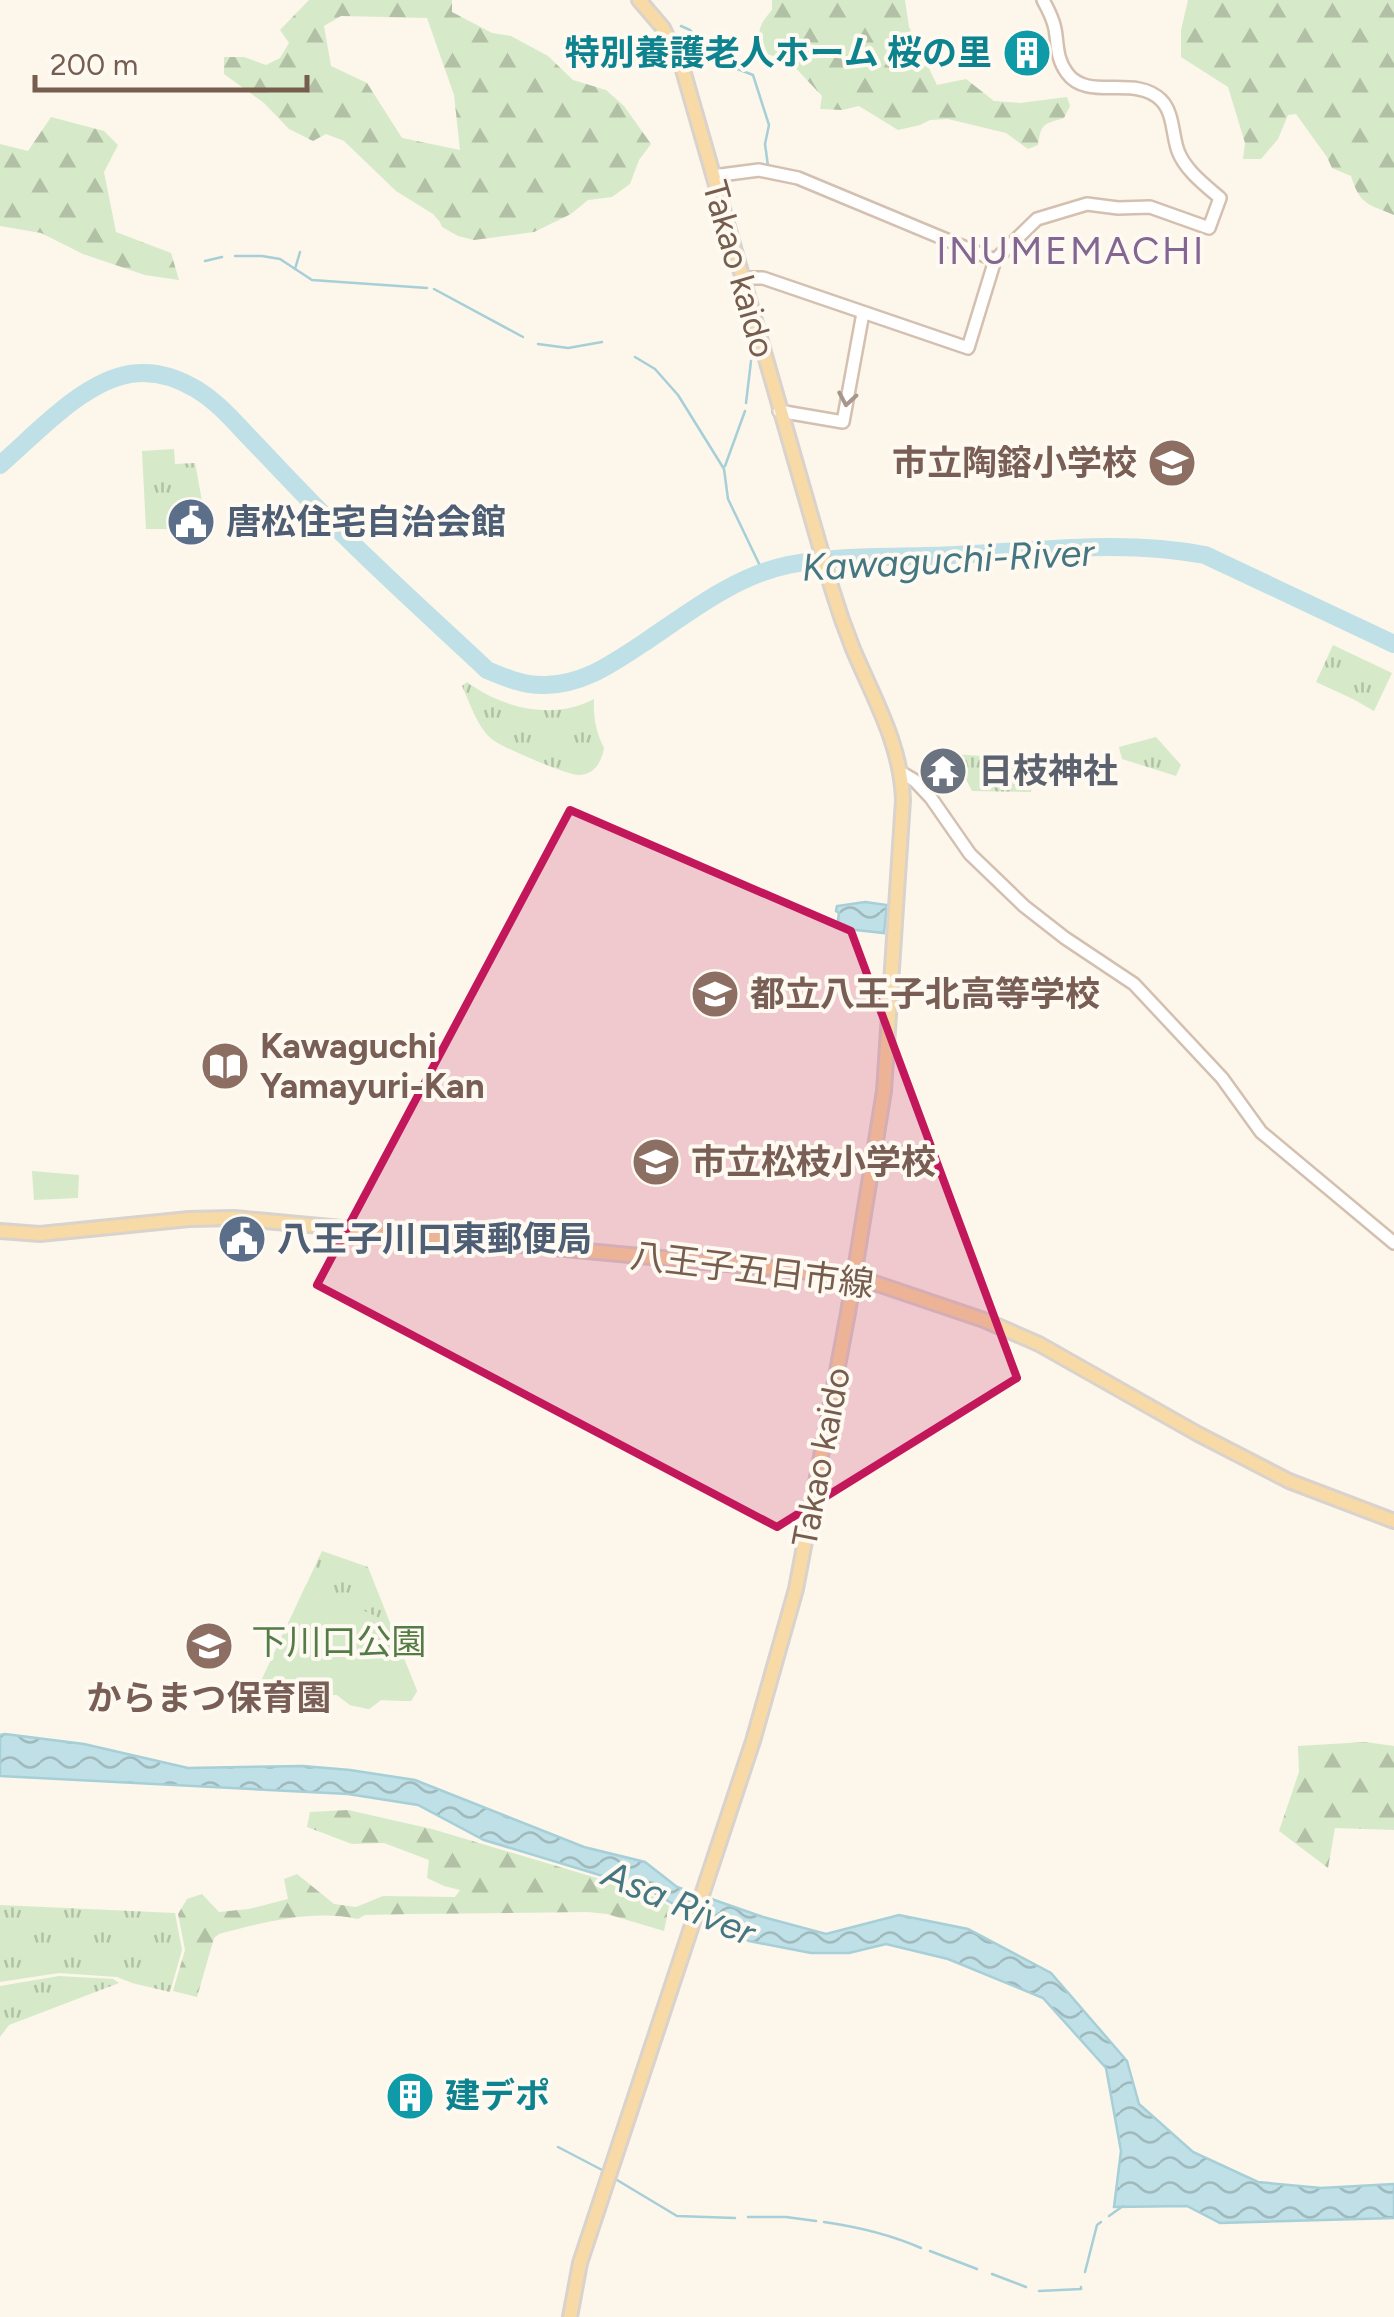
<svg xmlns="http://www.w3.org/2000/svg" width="1394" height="2317" viewBox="0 0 1394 2317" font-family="Figtree,'Noto Sans JP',sans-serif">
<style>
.grass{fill:url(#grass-tufts)}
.forest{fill:url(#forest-firs);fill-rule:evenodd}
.pitch{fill:#d6eac9}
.water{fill:url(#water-waves);stroke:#a6cfd7;stroke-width:2.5}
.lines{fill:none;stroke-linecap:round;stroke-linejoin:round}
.stream{stroke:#a6cfd7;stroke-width:2.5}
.river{stroke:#bfe0e6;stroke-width:18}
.secondary-casing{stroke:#d4c0b0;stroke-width:16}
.primary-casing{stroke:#d9d2cd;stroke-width:18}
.secondary{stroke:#fff;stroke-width:11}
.primary{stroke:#f8daa6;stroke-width:12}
.oneway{stroke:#a7968c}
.marked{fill:#c2185b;fill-opacity:0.2;stroke:#c2185b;stroke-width:8;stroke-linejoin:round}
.labels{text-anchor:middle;stroke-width:8;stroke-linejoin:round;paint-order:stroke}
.culture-label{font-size:35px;font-weight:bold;fill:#0d838f;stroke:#fefaf2;text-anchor:end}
.street-label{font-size:35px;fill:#775d4e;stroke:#fefaf2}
.education-label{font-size:35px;font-weight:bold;fill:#785e54;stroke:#fefaf2;text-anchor:start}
.service-label{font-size:35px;font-weight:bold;fill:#4e5e75;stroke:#fefaf2;text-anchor:start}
.worship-label{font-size:35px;font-weight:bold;fill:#5b616d;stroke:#fefaf2;text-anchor:start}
.park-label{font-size:35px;fill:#557c46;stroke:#fefaf2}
.neighbourhood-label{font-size:38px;letter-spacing:2.5px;fill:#846692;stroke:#fefaf2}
.water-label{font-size:38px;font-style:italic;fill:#457782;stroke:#fefaf2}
</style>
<defs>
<pattern id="grass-tufts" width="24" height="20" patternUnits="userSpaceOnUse" patternTransform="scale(2.5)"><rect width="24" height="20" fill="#d6eac9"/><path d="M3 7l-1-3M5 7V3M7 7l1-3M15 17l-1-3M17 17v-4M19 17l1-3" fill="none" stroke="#b2c1a5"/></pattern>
<pattern id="forest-firs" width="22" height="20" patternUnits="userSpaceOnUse" patternTransform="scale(2.5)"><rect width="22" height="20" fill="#d6eac9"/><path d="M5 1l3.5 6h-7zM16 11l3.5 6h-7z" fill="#b2c1a5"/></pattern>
<pattern id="water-waves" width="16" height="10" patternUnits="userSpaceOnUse" patternTransform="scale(2.5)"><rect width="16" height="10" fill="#bfe0e6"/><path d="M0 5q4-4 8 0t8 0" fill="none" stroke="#a0b9bd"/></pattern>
</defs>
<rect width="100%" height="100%" fill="#fcf6eb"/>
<g class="grass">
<path d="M174,449L175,464L195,463L205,517L184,515L182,532L174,529H146L142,451Z"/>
<path d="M1333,645L1392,673L1374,711L1353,699L1316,682Z"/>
<path d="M467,682C502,708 553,721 594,699C593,717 596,732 604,748C602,761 595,774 580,775C569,776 503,748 493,740C478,729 470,703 462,686Z"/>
<path d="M1156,737L1181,765L1176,776L1122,759L1119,747Z"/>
<path d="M953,754L1042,760L1033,770L1031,792L972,791Z"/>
<path d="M322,1551L368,1567L417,1691L411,1701L381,1700L369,1709L350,1705L337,1695L256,1692Z"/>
<path d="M0,1905L175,1913L182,1950L170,1992L132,1983L117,1977L59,1973L0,1982Z"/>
<path d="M59,1976L113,1979L119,1983L9,2025L0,2037V1986Z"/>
</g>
<g class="forest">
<path d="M309,0H452V12L492,33L511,36L548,56L573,80L606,90L624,106L651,144L639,160L630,184L612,197L588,200L571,214L534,232L474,240L458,236L442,227L440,222L433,214L396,191L344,141L326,134L313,141L289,129L264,103L224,74V57H244L266,65L280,58L289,43L280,30ZM341,16L427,18L454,95L460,150L402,138L367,83L331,66L324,26Z"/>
<path d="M772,0H905L909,27L937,85L966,79L994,101L1020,103L1067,97L1070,106L1064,118C1044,124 1041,123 1038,145L1028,149L1006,133L948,119L930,120L920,125L898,130L859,106L842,110L820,109L822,96L789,61L764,53C757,30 757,28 772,10Z"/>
<path d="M1188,0H1394V215C1368,204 1360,205 1351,176L1332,168L1327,157L1296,114L1288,115L1278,139L1261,159H1243L1245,143L1228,87L1181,57V30Z"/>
<path d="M51,117L104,131L118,145L104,172L116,232L171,253L179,280L145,275L83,254L41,233L0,226V144L28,151Z"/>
<path d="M1365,1742L1394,1746V1830L1335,1828L1328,1868L1279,1831L1299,1772L1298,1746Z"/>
<path d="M348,1810L432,1829L647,1893L669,1906L664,1931L607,1914L588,1912L411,1914L365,1915L358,1919C313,1909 263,1922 219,1934L214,1938L197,1997L173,1991L185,1950L178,1914L187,1899L202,1894L219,1912L249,1909L288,1899L284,1879L297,1874L334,1904L356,1907L383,1896L455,1897L460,1890L444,1886L427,1878L429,1860L384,1843L352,1844L307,1827L310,1812Z"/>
</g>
<g class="pitch">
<path d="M32,1171L79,1175L78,1198L34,1200Z"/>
<path d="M306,1585L389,1622L417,1691L411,1701L381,1700L369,1709L350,1705L337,1695L256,1692Z"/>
</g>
<g class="water">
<path d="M865,902L887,905L884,933L837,928L839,913L836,911L837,906Z"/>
<path d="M5,1734L84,1744L188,1768L303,1766L350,1770L415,1780L584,1847L645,1862L677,1887L763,1917L826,1934L899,1915L968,1929L1051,1973L1127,2061L1139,2104L1193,2152L1258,2182L1321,2188L1394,2184V2218L1220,2223L1187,2206L1114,2207L1121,2151L1106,2068L1043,1998L948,1959L886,1944L849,1953H811L749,1941L701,1920L649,1890L484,1840L418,1805L348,1794L0,1776V1735Z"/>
</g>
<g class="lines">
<g class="stream">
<path d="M681,26L690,30L722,63L753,75L769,125L765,144L768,166"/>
<path d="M235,256H262L280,259L312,280L427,288"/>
<path d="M205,261L222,257"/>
<path d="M295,269L300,252"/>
<path d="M434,289L523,337"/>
<path d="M538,344L568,348L602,342"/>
<path d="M635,357L655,369L678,395L724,469L728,499L763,572"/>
<path d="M746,403L751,361"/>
<path d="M725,466L745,411"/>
<path d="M558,2147L604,2171"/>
<path d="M617,2180L677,2216L735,2218"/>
<path d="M1109,2216L1123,2206"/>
<path d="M748,2217H786L816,2221"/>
<path d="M824,2222C859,2227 889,2234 921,2248"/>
<path d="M930,2251L977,2269"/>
<path d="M1085,2272L1097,2225L1101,2222"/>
<path d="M992,2274L1026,2287"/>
<path d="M1039,2291L1081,2289V2287"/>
</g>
<path class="river" d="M0,465C36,434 82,382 130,374C154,370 176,377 196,389C216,401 231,418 247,435C272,461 296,487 321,512C374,567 432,618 487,670C506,678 525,686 546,685C584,684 611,664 642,644C687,614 734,576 788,565C842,554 900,558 955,555C1039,551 1122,539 1205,555L1394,644"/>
<g class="secondary-casing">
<g id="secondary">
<path d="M713,176L759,170L798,178L995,260"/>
<path d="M741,278H763L968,348L995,260L1037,219L1087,204L1118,208L1150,207L1209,228L1220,198C1205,185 1185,170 1178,151C1172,135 1174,113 1161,100C1135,74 1088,102 1067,73C1056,58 1058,45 1055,29C1053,18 1048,9 1043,0"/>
<path d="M779,411L843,422L863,313"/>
<path d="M902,773L914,780L931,798L970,854L1024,906L1065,938L1134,984L1222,1078L1261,1132L1394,1243"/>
</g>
</g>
<g class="primary-casing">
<g id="primary">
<path d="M0,1231L40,1234L189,1219L234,1218L854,1276L984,1320L1039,1344L1198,1434L1289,1481L1394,1521"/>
<path d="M570,2317L580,2263L753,1741L796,1589L848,1313L884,1091L903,800C901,744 874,699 853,649C845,629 838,609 832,589L683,70L663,28L639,0"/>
</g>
</g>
<use href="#secondary" class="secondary"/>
<use href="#primary" class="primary"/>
</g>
<defs><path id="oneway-chevron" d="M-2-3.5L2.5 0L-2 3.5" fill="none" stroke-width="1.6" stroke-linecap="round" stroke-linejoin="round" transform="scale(2.5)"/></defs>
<use class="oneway" href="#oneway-chevron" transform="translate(847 399) rotate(100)"/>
<path class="marked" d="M570,810L851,931L1017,1378L777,1527L317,1285Z"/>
<defs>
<g id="building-disc" transform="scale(2.5)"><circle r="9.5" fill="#0f9aa8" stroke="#fefaf2"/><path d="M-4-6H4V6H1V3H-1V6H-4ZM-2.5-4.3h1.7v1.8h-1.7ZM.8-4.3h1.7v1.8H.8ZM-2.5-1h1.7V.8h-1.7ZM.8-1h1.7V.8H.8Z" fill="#fff"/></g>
<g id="school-disc" transform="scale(2.5)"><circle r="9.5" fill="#8d6e63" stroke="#fefaf2"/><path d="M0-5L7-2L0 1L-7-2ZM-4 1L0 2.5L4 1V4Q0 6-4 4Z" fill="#fff"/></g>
<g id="civic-disc" transform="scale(2.5)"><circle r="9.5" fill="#5c6f8a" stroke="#fefaf2"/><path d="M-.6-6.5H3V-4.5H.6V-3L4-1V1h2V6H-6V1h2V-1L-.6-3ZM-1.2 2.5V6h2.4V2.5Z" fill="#fff"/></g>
<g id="temple-disc" transform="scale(2.5)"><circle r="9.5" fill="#6b7280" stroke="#fefaf2"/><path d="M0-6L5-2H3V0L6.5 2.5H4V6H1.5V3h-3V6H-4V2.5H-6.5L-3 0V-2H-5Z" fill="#fff"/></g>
<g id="library-disc" transform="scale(2.5)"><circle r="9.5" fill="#8d6e63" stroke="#fefaf2"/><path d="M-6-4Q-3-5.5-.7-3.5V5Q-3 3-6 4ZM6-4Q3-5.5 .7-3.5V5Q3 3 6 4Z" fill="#fff"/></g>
</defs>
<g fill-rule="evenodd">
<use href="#building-disc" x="1027" y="53"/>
<use href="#school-disc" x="1172" y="463"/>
<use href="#civic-disc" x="191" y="522"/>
<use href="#temple-disc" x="943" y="771"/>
<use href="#school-disc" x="715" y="994"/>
<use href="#library-disc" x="225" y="1066"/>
<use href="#school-disc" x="656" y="1162"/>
<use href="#civic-disc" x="242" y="1239"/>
<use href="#school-disc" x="209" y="1646"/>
<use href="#building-disc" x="410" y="2096"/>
</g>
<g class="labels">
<g class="culture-label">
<text x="992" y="65">特別養護老人ホーム 桜の里</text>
<text x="445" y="2108" text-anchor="start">建デポ</text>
</g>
<g class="street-label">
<text transform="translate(739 269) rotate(74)" y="12">Takao kaido</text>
<text transform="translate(752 1270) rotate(7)" y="12">八王子五日市線</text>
<text transform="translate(821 1457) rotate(-79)" y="12">Takao kaido</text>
</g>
<g class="education-label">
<text x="1137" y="475" text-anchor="end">市立陶鎔小学校</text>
<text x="750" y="1006">都立八王子北高等学校</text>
<text x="260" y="1058">Kawaguchi<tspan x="260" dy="40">Yamayuri-Kan</tspan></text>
<text x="691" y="1174">市立松枝小学校</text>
<text x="209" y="1710" text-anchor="middle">からまつ保育園</text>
</g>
<g class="service-label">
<text x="226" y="534">唐松住宅自治会館</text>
<text x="277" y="1251">八王子川口東郵便局</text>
</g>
<g class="worship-label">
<text x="978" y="783">日枝神社</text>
</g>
<g class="park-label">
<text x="339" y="1654">下川口公園</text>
</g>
<g class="neighbourhood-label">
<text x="1071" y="264">INUMEMACHI</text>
</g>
<g class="water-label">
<text transform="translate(948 560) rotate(-3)" y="13">Kawaguchi-River</text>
<text transform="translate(679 1903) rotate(23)" y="13">Asa River</text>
</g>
</g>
<path d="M35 75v15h272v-15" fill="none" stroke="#775d4e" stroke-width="5"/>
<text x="50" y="75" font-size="30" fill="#775d4e" stroke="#fefaf2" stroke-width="8" paint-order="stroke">200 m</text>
</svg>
